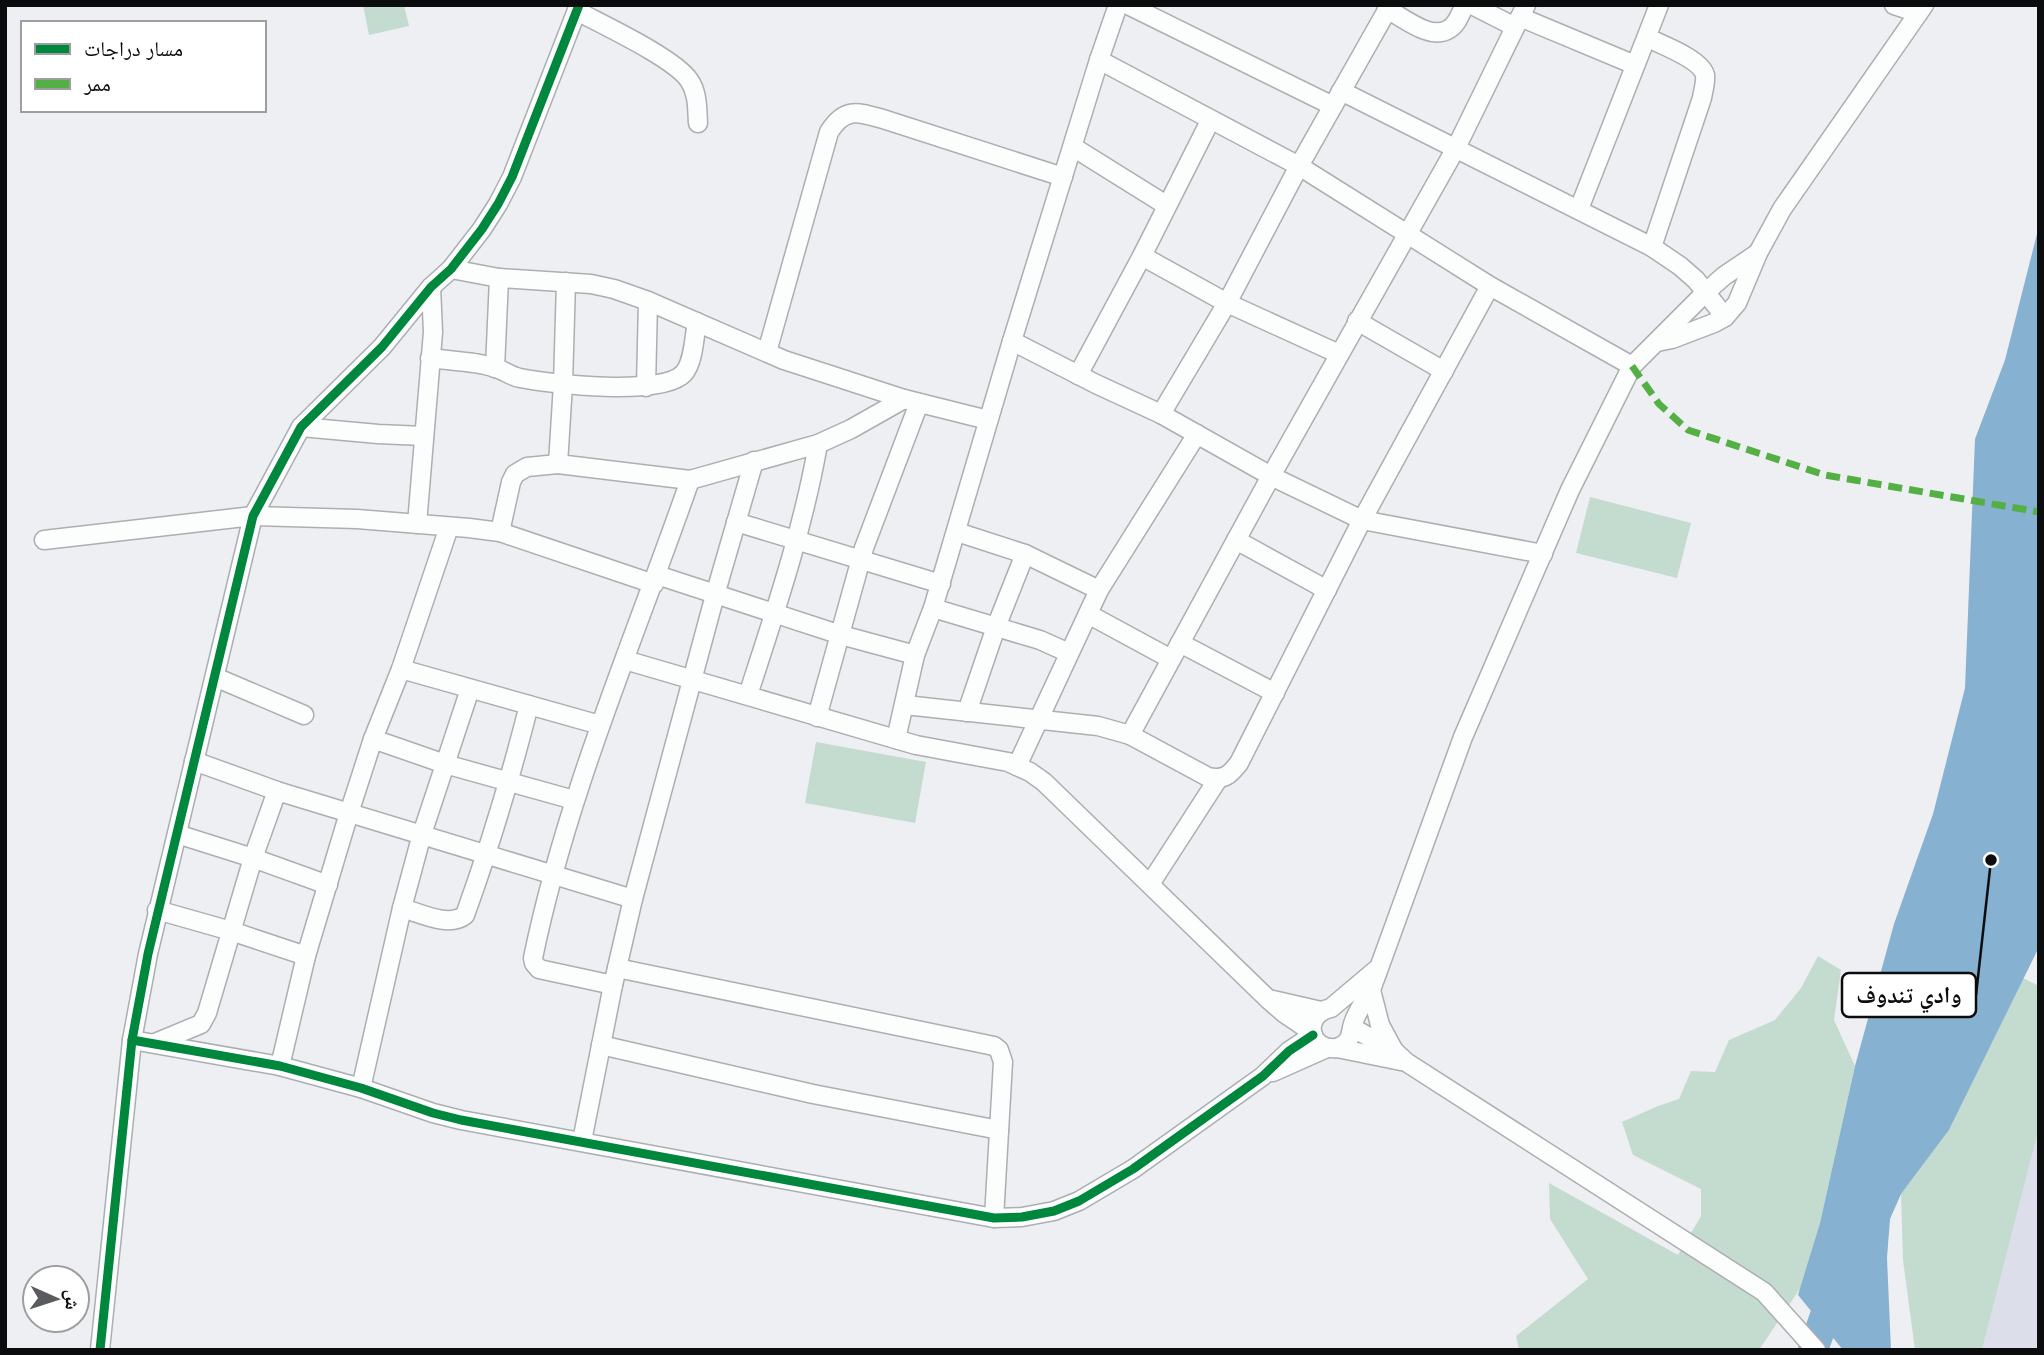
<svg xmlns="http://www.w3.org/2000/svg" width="2044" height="1355" viewBox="0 0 2044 1355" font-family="Mulish,'Noto Naskh Arabic',sans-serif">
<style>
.built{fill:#dcdfe9}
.green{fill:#c4dbd0}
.water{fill:#86b1d1}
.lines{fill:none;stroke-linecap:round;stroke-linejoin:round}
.river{stroke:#86b1d1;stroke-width:30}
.minor-casing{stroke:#adaeb1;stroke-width:21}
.minor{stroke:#fcfdfd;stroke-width:18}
.quiet{stroke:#54b044;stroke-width:7;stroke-dasharray:14 7;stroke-linecap:butt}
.cycleway-casing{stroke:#fff;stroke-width:13}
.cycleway{stroke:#00873e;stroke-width:9}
.leader{fill:none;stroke:#0b0c0e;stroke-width:2.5}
.callout-dot{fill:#0b0c0e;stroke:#fff;stroke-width:2.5}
.callout{fill:#fff;stroke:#0b0c0e;stroke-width:2.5}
.callout-label{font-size:23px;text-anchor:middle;font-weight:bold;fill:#0b0c0e}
</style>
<rect width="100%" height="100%" fill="#eeeff3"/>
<path class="built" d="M2039,1128V1350H1982Z"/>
<g class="green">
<path d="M363,5H404L409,26L369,35Z"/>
<path d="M1590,497L1691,523L1677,578L1576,553Z"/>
<path d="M816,742L926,762L915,823L805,803Z"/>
<path d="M1818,956L1841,970L1834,1020L1855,1066L1820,1223L1801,1287L1759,1350H1519L1516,1336L1588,1279L1550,1219L1549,1183L1678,1255L1701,1216V1189L1633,1155L1622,1122L1658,1106L1679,1099L1691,1071L1715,1072L1729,1040L1775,1020L1801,988Z"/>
<path d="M2023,978L2039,986V1128L1982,1350H1915L1903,1260L1901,1194L1949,1130Z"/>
</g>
<path class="water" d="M2039,226V947L1949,1130L1901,1194L1890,1219L1887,1258L1891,1350H1843L1798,1295L1820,1223L1855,1066L1894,924L1933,814L1965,688L1975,439L2005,360Z"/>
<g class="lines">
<path class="river" d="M1813,1350L1835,1287"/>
<g class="minor-casing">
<g id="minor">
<path d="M1128,5L1333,106"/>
<path d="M1472,5L1515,27"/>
<path d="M1894,5L1918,13"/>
<path d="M1387,9C1404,18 1431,41 1449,29C1457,25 1461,12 1465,5"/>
<path d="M577,11C603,25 674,58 689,80C698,93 697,108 698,123"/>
<path d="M1520,17L1635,65"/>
<path d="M1648,38C1662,45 1701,59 1705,75C1706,82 1703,91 1702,98L1652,247"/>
<path d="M1099,60L1299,166L1490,286L1632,366"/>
<path d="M1341,91L1652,247L1680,266L1696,280L1725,317"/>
<path d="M1073,147L1166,205"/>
<path d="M1579,209L1659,5"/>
<path d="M1142,256L1227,303L1339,354"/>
<path d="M451,269L499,278L591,284L614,289L648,301L784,360L904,399L988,420"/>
<path d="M1357,321L1444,371"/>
<path d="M1012,341L1096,384L1161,414L1271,476L1362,520L1543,554"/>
<path d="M1657,342L1672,339L1714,323L1725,317L1737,303L1758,253L1782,209L1924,5"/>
<path d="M767,352L829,132C846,105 860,113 886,120L1063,177"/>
<path d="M430,358C445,360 459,361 474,363C480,364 488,365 495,368C504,370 510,376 520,378C550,384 663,397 684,373C694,361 694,337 697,322"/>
<path d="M495,368L499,278"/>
<path d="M1078,375L1142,256L1210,121"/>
<path d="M646,387L648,301"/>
<path d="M1161,414L1227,303L1299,166L1390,5"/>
<path d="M301,427L378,434L424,436"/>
<path d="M558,464L563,384L566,282"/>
<path d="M736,522L941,584"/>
<path d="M417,524L433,332L431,287"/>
<path d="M500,532L511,482L515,474L527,467L558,464L690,480L818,444L851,429L904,399"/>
<path d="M957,532L1025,554L1099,590"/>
<path d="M44,540L253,516L357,519L469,528L500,532L654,584"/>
<path d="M1236,540L1327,590"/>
<path d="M657,575L841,635L915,655"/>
<path d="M933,608L1040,640L1069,653"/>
<path d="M1088,614L1171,659"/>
<path d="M1180,643L1275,693"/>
<path d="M625,660L916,745L1008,762L1030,772L1044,782L1269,1000L1284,1013L1312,1032"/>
<path d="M401,669L600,725"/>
<path d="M215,677L304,715"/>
<path d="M748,695C775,612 803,530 818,444"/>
<path d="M905,705L1098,726L1130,735L1208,777C1224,780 1229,776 1239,763L1362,520L1490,286"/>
<path d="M967,712L996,627L1025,554"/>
<path d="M817,717L864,548L919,403"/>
<path d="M1130,735L1271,476L1456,148L1526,5"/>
<path d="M373,739L445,764L574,800"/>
<path d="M896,739L915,655L933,608L1012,341L1099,60L1118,5"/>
<path d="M194,761L277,791L633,899"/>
<path d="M1017,766L1099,590L1197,434"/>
<path d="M177,834L253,858L328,885"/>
<path d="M1150,884L1218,779"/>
<path d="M402,908C420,913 449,928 465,915C490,846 511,776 529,705"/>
<path d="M157,910L231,931L306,956"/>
<path d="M617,968L994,1046L999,1050L1003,1062L994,1218"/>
<path d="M1376,970L1331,1008C1302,1014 1307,1051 1337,1048L1401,1061"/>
<path d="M613,985L539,969L534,963L533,958C567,793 635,638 690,480"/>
<path d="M1371,990L1380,1025L1394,1051"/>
<path d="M1273,1000L1321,1011"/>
<path d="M1353,1028L1394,1051L1406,1062L1764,1292L1816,1350"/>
<path d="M132,1040L280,1066L361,1088L433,1113L461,1120L994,1218L1022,1217L1054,1211L1079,1201L1133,1169L1263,1076L1289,1051L1313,1035"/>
<path d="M155,1043L201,1024L207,1013L253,858L277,791"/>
<path d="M601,1045L813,1094L999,1130"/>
<path d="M1337,1048C1354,1041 1349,1033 1354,1021C1358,1010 1365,1000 1371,990L1463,737L1570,490L1632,366L1706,292L1724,276L1758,253"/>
<path d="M280,1066L306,956L349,813L373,739L401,669L449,527"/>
<path d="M1273,1072L1327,1048"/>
<path d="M361,1088L402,908L422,834L470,689"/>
<path d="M582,1141L613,985L633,899L715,595L754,461"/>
<path d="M100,1350L132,1040L148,954L253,516L301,427L382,347L431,287L451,269L482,229L498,204L512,177L579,5"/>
</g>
</g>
<use href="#minor" class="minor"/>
<path class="quiet" d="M1632,366L1659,404L1688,430L1825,475L2039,512"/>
<g class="cycleway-casing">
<g id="cycleway">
<path d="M132,1040L280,1066L361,1088L433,1113L461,1120L994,1218L1022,1217L1054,1211L1079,1201L1133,1169L1263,1076L1289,1051L1313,1035"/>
<path d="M100,1350L132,1040L148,954L253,516L301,427L382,347L431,287L451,269L482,229L498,204L512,177L579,5"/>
</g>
</g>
<use href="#cycleway" class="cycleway"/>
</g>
<path class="leader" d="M1991 860L1976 995"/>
<circle class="callout-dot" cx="1991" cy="860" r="7"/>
<rect class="callout" x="1842" y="973" width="134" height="44" rx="7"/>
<g class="callout-label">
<text x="1909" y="1003">وادي تندوف</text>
</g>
<rect width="2044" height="1355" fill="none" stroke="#0b0c0e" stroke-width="14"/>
<rect x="21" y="21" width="245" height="91" fill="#ffffff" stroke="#9d9e9f" stroke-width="2"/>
<rect x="35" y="44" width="35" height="10" fill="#00873e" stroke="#9d9e9f" stroke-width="2"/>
<text x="84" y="56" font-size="21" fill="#0b0c0e">مسار دراجات</text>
<rect x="35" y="79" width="35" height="10" fill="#54b044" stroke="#9d9e9f" stroke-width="2"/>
<text x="84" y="91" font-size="21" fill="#0b0c0e">ممر</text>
<g transform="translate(56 1299) rotate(93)"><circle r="33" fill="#ffffff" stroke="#9d9e9f" stroke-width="2"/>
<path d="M0-5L12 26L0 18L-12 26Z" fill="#5a5b5e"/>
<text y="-10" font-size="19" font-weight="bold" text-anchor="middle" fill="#0b0c0e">ش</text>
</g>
</svg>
